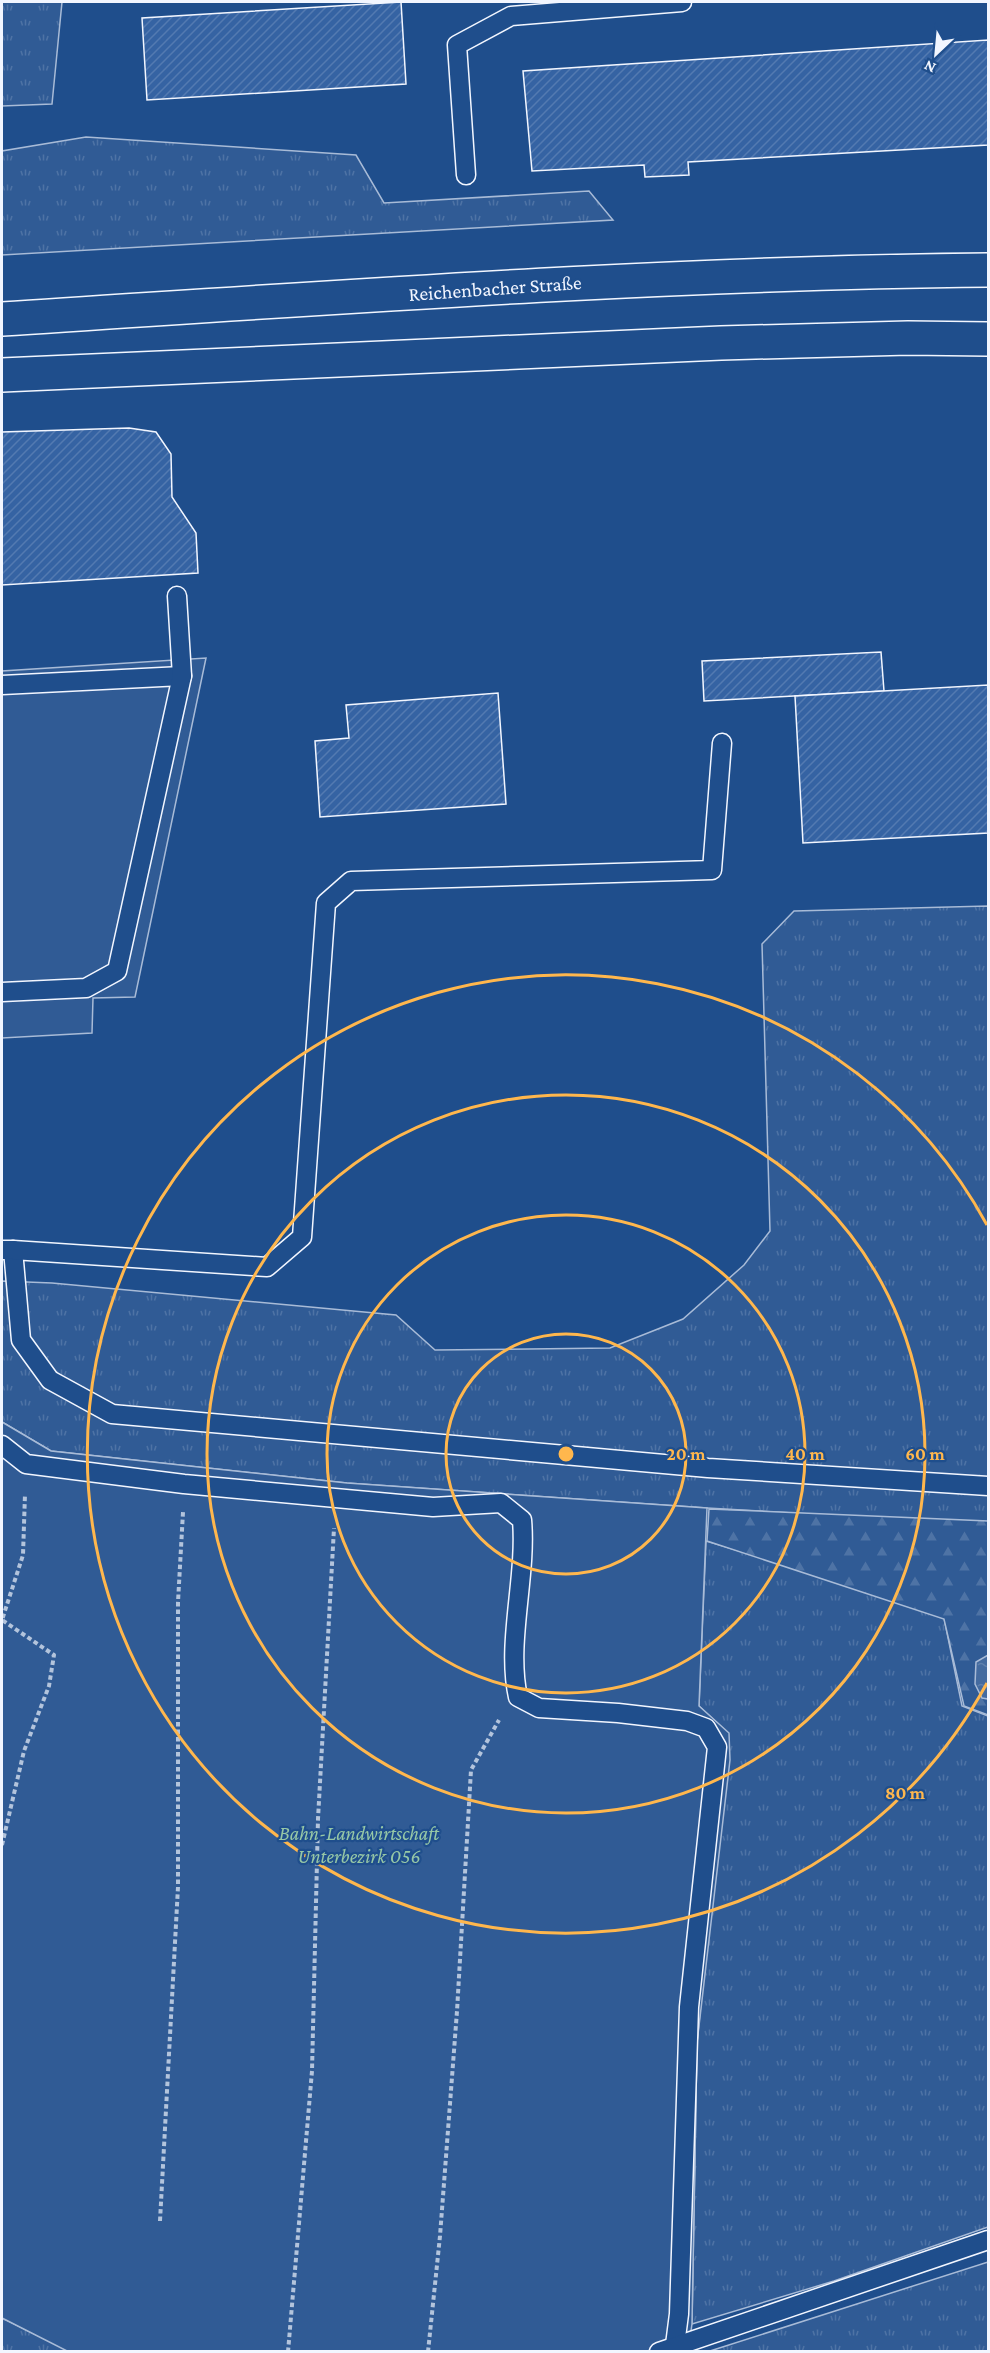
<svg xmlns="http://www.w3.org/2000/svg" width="990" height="2353" viewBox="0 0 990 2353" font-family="'Crimson Pro',serif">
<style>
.grass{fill:url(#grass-tufts);stroke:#a8bbd7;stroke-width:1.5}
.forest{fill:url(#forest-firs);stroke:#a8bbd7;stroke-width:1.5}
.built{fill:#305b95;stroke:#a8bbd7;stroke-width:1.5}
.water{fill:url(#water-ripples);stroke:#a8bbd7;stroke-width:1.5}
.building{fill:url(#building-hatch);stroke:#f2f6ff;stroke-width:1.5}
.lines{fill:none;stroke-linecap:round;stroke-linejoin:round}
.service-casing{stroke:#f2f6ff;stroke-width:21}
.primary-casing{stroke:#f2f6ff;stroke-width:36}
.path{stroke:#b3c4dc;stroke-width:4;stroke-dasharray:4.5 3;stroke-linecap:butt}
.service{stroke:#1f4e8c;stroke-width:18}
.primary{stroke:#1f4e8c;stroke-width:33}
.ring{fill:none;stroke:#ffb74d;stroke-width:3}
.labels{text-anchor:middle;stroke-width:4.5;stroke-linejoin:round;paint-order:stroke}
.street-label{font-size:20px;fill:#f2f6ff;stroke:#1f4e8c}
.park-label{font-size:20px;font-style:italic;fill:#97c8a6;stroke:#1f4e8c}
.centre{fill:#ffb74d;stroke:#1f4e8c;stroke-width:3}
.ring-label{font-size:18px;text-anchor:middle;font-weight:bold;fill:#ffb74d;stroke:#1f4e8c;stroke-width:4.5;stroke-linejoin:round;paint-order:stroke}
</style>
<defs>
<pattern id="grass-tufts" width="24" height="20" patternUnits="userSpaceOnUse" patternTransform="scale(1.5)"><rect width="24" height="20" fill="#305b95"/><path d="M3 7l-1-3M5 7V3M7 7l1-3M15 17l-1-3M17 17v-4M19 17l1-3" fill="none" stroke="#4e73a5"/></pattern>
<pattern id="forest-firs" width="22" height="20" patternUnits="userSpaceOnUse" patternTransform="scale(1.5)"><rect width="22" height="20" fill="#305b95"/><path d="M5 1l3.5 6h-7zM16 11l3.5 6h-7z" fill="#4e73a5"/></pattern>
<pattern id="water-ripples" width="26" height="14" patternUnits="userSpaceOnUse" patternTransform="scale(1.5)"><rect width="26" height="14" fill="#446ba0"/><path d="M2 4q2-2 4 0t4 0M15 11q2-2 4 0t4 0" fill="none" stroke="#5f81ae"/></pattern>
<pattern id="building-hatch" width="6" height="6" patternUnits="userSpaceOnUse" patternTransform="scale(1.5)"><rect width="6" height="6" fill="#3563a3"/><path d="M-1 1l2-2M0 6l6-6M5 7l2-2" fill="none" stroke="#537ab1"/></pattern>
</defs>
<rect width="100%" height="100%" fill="#1f4e8c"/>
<g class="grass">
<path d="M2,2H62L52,104L2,106Z"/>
<path d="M86,137L356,155L384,203L589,191L613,220L2,255V151Z"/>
<path d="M988,906V1524L707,1508L347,1483L51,1451L2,1422V1281L52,1283L396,1315L435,1350L610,1348L683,1319L744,1265L770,1231L762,944L794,911Z"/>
<path d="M706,1541L875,1592L944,1618L962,1706L988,1716V2227L834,2281L692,2324L697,2043L728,1733L699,1706Z"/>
<path d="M988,2262V2351H710Z"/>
<path d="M2,2318L69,2351H2Z"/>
</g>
<path class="forest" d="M709,1509L988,1521V1715L964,1706L944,1619L707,1541Z"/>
<g class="built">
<path d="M206,658L135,997L93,998L92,1033L2,1038V671Z"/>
<path d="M2,1422L51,1451L347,1483L707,1508L699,1706L729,1733L730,1760L697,2043L692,2324L688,2351L69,2352L2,2318Z"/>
</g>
<path class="water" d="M988,1655V1699L982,1698L975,1684L976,1662Z"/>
<g class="building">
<path d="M401,2L406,84L147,100L142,18Z"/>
<path d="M988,40V145L688,162L689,175L645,177L644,165L532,171L523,71Z"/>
<path d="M129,428L156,432L171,454L172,497L196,533L198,573L2,585V432Z"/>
<path d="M881,652L884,691L704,701L702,661Z"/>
<path d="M988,685V833L803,843L795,696Z"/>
<path d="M498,693L506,804L320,817L315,741L349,738L346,705Z"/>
</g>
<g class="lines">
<g class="service-casing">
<g id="service">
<path d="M466,175L457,45L511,16L682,2"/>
<path d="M2,685L182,676"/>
<path d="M2,992L86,988L117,971L182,676L177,596"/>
<path d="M2,1250H13L21,1340L50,1380L112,1414L708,1468L988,1486"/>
<path d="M13,1250L267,1267L302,1237L326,903L351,881L712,870L722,743"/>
<path d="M2,1445L26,1464L184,1484L433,1507L501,1503L522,1520C527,1577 506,1643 518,1697L539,1708L618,1713L687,1721L706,1728L717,1747L689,2007L679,2314L675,2345"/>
<path d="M659,2352L988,2240"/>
</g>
</g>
<g class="primary-casing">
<g id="primary">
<path d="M2,319C330,298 659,273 988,270"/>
<path d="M2,375L721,343L908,338L988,339"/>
</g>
</g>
<g class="path">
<path d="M2,1845L24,1751L49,1686L54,1655L2,1620L23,1555L25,1494"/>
<path d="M160,2221L178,1887V1602L183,1512"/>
<path d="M288,2352L312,2071L318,1819L334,1528"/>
<path d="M428,2352L440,2236L457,2011L471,1770L499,1720"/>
</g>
<use href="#service" class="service"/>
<use href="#primary" class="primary"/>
</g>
<g class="ring">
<circle cx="566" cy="1454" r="120"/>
<circle cx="566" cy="1454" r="239"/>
<circle cx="566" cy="1454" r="359"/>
<path d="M987 1683A479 479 0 1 1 987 1225"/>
</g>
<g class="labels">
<g class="street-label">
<text transform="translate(495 288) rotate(-4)" y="7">Reichenbacher Straße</text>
</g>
<g class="park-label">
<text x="359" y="1840">Bahn-Landwirtschaft<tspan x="359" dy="23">Unterbezirk 056</tspan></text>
</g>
</g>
<circle cx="566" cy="1454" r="9" class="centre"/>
<g class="ring-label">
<text x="686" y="1460">20 m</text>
<text x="805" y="1460">40 m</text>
<text x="925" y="1460">60 m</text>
<text x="905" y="1799">80 m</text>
</g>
<rect width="990" height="2353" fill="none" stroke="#f2f6ff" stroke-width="6"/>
<g transform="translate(936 54) rotate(206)" stroke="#1f4e8c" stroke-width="4.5" paint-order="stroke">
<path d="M0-4.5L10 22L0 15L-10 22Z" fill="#f2f6ff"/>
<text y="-9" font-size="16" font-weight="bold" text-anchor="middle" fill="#f2f6ff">N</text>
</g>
</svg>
